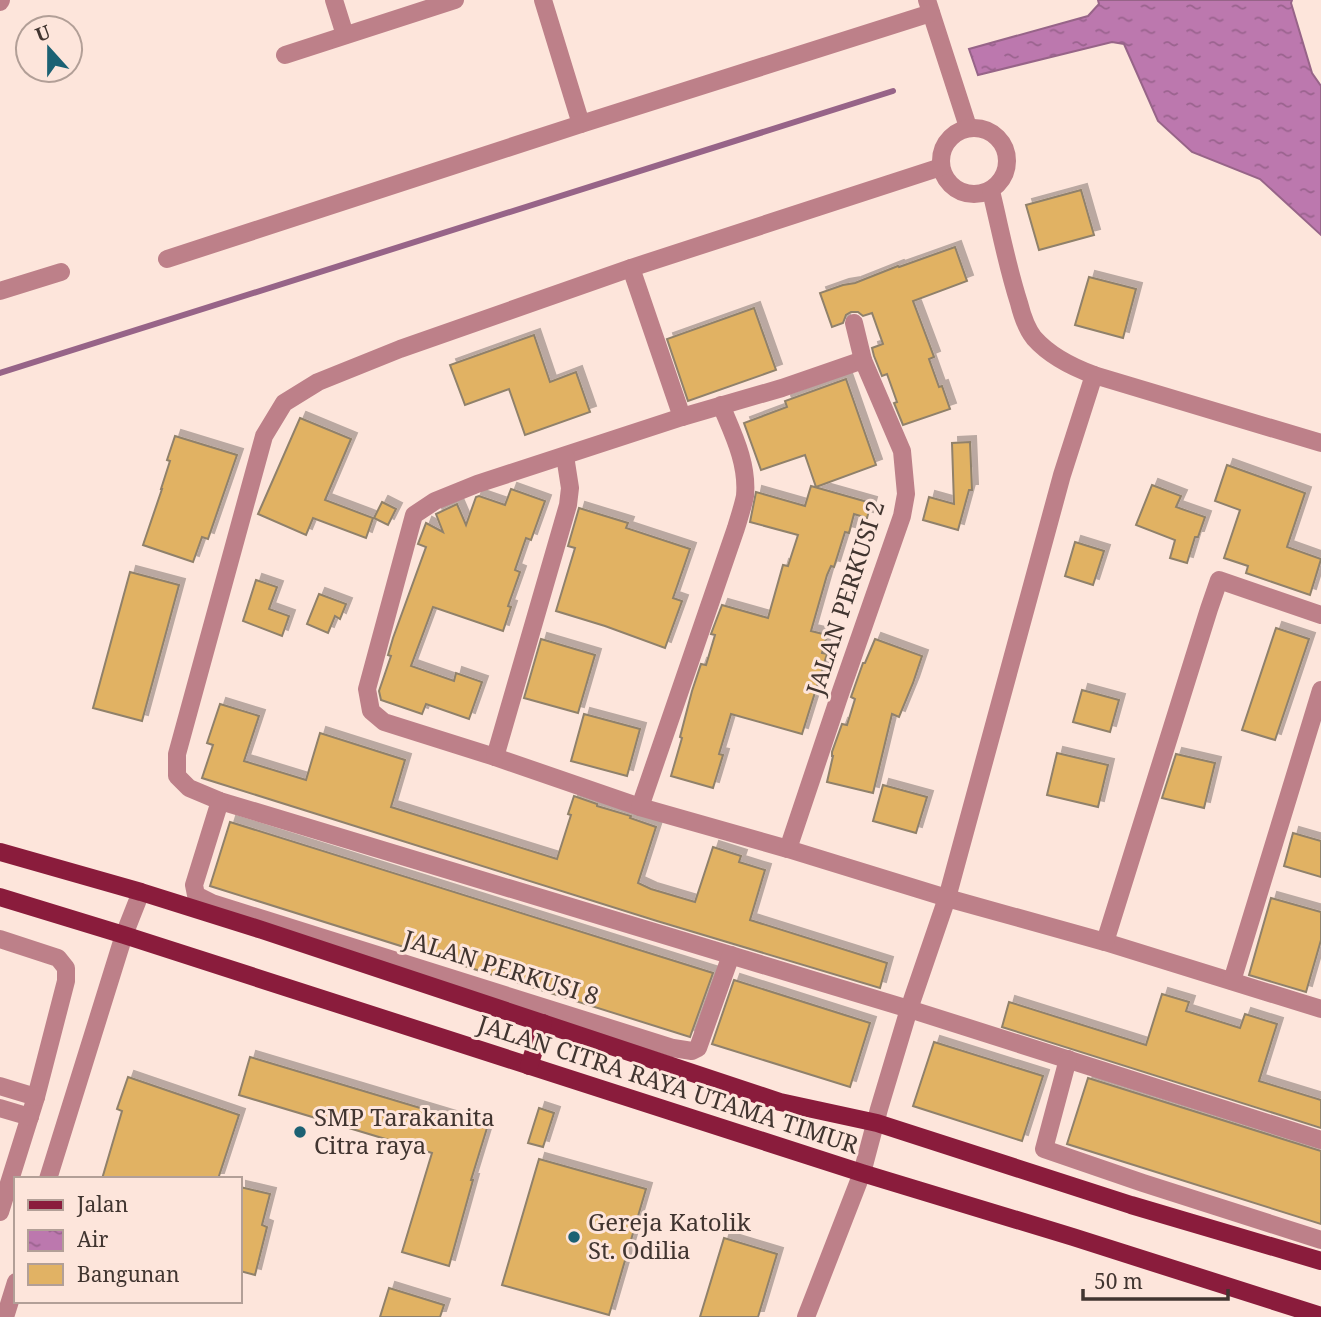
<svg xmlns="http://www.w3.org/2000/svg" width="1321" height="1317" viewBox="0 0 1321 1317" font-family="'Noto Serif',serif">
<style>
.water{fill:url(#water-ripples);stroke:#976488;stroke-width:2}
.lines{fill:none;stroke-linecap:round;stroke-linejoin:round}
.stream{stroke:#976488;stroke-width:6}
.building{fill:#e1b264;stroke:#90816b;stroke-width:2;filter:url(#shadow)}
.minor{stroke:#bd8089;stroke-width:18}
.major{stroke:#8a1c3c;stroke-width:18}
.poi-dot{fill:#1c6173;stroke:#fde5db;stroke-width:2.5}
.labels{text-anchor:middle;stroke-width:6;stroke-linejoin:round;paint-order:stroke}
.street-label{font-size:24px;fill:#413530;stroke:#fde5db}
.poi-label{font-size:24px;fill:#413530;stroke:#fde5db;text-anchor:start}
</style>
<defs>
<pattern id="water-ripples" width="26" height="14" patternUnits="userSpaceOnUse" patternTransform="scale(1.75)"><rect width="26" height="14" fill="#bc78ae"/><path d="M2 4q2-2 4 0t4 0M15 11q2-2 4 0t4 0" fill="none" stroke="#9a638e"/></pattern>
<filter id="shadow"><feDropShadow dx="6" dy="-6" stdDeviation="0" flood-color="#0004"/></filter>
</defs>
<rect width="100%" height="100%" fill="#fde5db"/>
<path class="water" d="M1098,0H1292L1291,3L1312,73L1321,86V235L1260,179L1192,152L1158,121L1124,44L1112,42L978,75L969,49L1088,16L1099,4Z"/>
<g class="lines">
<path class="stream" d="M0,373L893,91"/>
</g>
<g class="building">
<path d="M1081,190L1094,235L1039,250L1026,205Z"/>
<path d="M955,247L967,281L913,301L934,357L929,359L939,387L942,386L950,409L903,425L894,403L897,402L887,374L882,376L874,356L872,348L883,344L872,313L863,316L858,312H851L846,315L843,323L832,327L820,293L843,285L855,283L898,266L899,267Z"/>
<path d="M1089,277L1136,289L1123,338L1075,325Z"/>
<path d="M754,308L776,370L688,401L667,339Z"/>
<path d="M534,335L550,382L576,372L590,412L525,435L509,389L465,405L450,365Z"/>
<path d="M846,379L876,465L816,487L805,455L761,470L744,423L787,407L785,401Z"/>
<path d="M300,418L351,439L325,500L373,518L366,538L313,518L306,535L258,514Z"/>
<path d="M175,436L237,455L208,539L202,537L193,562L143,545L162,489H161L170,461L167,460Z"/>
<path d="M970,442L972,490H969L958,530L923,520L929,497L954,504L952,443Z"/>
<path d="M1227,465L1305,493L1287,547L1321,559L1310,595L1246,573L1248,566L1224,558L1240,510L1215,501Z"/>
<path d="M1152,485L1181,496L1176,507L1205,517L1198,537H1195L1187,563L1170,558L1175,540L1136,525Z"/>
<path d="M811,486L871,503L867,518L854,514L849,533L845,532L834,567L831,566L827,575L811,631L827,635L822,653L827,654L802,734L731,714L719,754L723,755L713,788L671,776L682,738L680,737L692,691L701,664L706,665L715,635L711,634L722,605L768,618L783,565L788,566L798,535L750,522L756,492L805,506Z"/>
<path d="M511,489L545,501L531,540L526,538L515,570L520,572L508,606L511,607L503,631L433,607L411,666L454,681L456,673L482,682L469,719L426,704L422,714L381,700L379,691L391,656L388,655L393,638L426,547L418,544L426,523L443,532L436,514L457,504L466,525L476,497L479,496L505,505Z"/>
<path d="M382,502L396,509L388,525L374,518Z"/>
<path d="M579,508L628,523L626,528L690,549L673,598L682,601L665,648L605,626L556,611L575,548L568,546Z"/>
<path d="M1075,542L1104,551L1093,585L1065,576Z"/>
<path d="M130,572L179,585L142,721L93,708Z"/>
<path d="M256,580L277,587L269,609L289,616L282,636L243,621Z"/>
<path d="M319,594L346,604L340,619L335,616L328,633L307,624Z"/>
<path d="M1276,628L1309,639L1275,740L1242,730Z"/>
<path d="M541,639L595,655L578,713L524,698Z"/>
<path d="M875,639L922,656L913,683L899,717L892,714L873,793L827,782L833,756H832V752L842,724L847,725L855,699L851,697L863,663H865Z"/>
<path d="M1082,690L1119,700L1110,732L1073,722Z"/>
<path d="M220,704L259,716L244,761L306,780L320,733L405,760L391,807L557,859L571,815L568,814L574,796L597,804V806L631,816L630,818L656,827L638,883L651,889L695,902L713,847L741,856L739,862L765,870L750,920L887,963L880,988L657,921L202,778L213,745L207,743Z"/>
<path d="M584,714L640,729L627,776L571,761Z"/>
<path d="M1057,753L1108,765L1098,807L1047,795Z"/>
<path d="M1176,754L1215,763L1204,808L1162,798Z"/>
<path d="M883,785L927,797L916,833L873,821Z"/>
<path d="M230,822L713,973L690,1037L210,886Z"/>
<path d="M1293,833L1321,841V877L1284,866Z"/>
<path d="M1271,898L1321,912V940L1306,992L1249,975Z"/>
<path d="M734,980L870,1023L850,1087L712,1044Z"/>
<path d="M1162,994L1189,1002L1186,1011L1240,1028L1245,1014L1277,1024L1259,1081L1321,1100V1128L1002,1027L1009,1002L1146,1045Z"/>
<path d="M934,1042L1043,1076L1022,1141L913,1106Z"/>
<path d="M250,1057L487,1128L471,1180H473L449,1266L402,1252L432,1153L239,1095Z"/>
<path d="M128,1077L239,1115L218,1179H102L122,1111L117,1109Z"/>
<path d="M1088,1078L1321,1151V1224L1067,1144Z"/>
<path d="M539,1108L554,1113L543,1147L528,1143Z"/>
<path d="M539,1159L646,1189L609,1315L502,1285Z"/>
<path d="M240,1187L270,1194L262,1225L267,1227L255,1275L240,1271Z"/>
<path d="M724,1238L777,1254L758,1317H700Z"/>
<path d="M389,1288L444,1305L440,1317H380Z"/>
</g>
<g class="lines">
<g class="minor">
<path d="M334,0L345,35"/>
<path d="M543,0L581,124"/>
<path d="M927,0L968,127"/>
<path d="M0,2L1,0"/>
<path d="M285,55L455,0"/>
<circle cx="974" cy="161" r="33"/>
<path d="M941,167L631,268L400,349L318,382L284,403L264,436L177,754V776L189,788L220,801L909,1009L1321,1140"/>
<path d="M991,191C1000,228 1007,266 1019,303C1022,315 1026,328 1034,338C1050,356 1072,367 1094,375"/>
<path d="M167,259L581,124L931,13"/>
<path d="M631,268L682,417"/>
<path d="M0,291L61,272"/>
<path d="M863,360L782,388L682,417L477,484L435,501L414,515L367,689L371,711L384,722L495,757L640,807L788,849L947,898L1105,942L1321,1009"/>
<path d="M495,757L568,505L570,488L565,456"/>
<path d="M220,801L194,885L196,895L212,903L673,1048L692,1051L698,1048L731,955"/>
<path d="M640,807L736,528C739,518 743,506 745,496C748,463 733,434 721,405"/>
<path d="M788,849L841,691L902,516L906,494L902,451L863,360L854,323"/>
<path d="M0,939L58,958L66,968V981L36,1097L0,1212"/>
<path d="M1105,942L1209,609L1219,580L1321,615"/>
<path d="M1232,981L1321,690"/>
<path d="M1068,1059L1044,1149L1143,1183L1321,1240"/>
<path d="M0,1086L36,1097"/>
<path d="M0,1108L30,1117"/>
<path d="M48,1179L124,935L141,892"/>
<path d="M5,1317L16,1282"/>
<path d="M806,1317L862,1173L879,1109L909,1009L947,898L1062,475L1094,375L1321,443"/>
</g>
<g class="major">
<path d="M0,852L141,892L262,930L780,1102L877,1123L1131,1205L1321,1261"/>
<path d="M0,897L124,935L862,1173L1073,1237L1321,1316"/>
<path d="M529,1066L543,1023"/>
</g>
</g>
<g class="poi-dot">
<circle cx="300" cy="1132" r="7"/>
<circle cx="574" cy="1237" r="7"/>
</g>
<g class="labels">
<g class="street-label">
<text transform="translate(846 598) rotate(-72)" y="8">JALAN PERKUSI 2</text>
<text transform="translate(501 968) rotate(17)" y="8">JALAN PERKUSI 8</text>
<text transform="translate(668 1085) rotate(18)" y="8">JALAN CITRA RAYA UTAMA TIMUR</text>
</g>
<g class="poi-label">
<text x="314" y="1126">SMP Tarakanita<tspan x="314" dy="28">Citra raya</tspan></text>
<text x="588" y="1231">Gereja Katolik<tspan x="588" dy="28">St. Odilia</tspan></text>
</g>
</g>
<rect x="14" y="1177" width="228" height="126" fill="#fde5db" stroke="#b29f97" stroke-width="2"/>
<rect x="28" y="1200" width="35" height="10" fill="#8a1c3c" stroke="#b29f97" stroke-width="2"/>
<text x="77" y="1212" font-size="21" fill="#413530">Jalan</text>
<rect x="28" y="1230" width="35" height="21" fill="url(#water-ripples)" stroke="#b29f97" stroke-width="2"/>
<text x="77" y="1247" font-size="21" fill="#413530">Air</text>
<rect x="28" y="1264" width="35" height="21" fill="#e1b264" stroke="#b29f97" stroke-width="2"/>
<text x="77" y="1282" font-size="21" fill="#413530">Bangunan</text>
<g transform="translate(49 49) rotate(339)"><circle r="33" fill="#fde5db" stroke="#b29f97" stroke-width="2"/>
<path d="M0-5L12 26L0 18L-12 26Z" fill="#1c6173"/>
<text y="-10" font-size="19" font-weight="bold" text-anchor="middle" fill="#413530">U</text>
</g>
<path d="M1083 1289v10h145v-10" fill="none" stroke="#413530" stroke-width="3.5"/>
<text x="1094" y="1289" font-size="21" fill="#413530" stroke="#fde5db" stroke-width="5" paint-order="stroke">50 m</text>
</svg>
